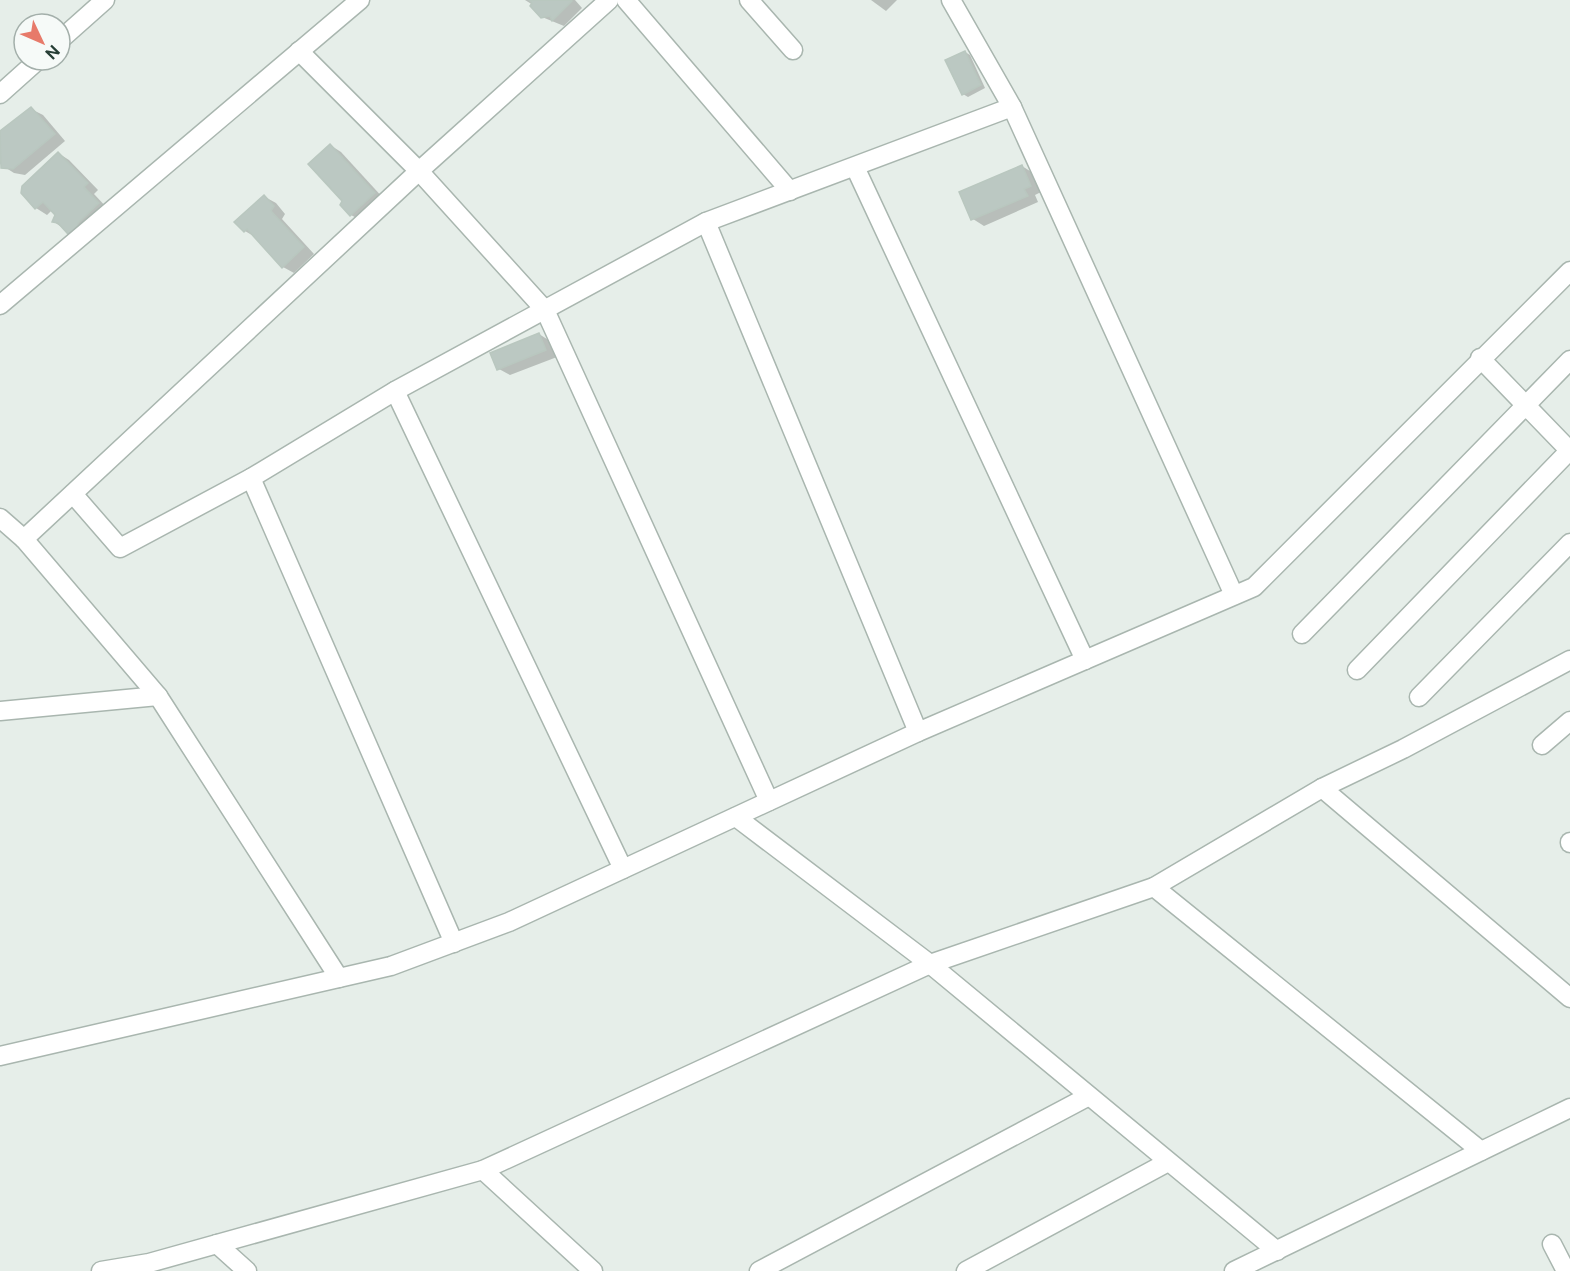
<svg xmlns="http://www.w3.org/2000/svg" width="1570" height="1271" viewBox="0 0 1570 1271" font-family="'Public Sans',sans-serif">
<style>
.shadow{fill:#0003}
.building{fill:#bbc8c2;stroke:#b9c7bf;stroke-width:1.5}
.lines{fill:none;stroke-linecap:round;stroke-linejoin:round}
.street-casing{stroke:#a9b6af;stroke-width:21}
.street{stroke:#fff;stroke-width:18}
</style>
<rect width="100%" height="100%" fill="#e6eee9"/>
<g class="shadow">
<path d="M525,0H575L582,8L564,26L542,17L533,5Z"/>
<path d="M871,0H897L886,11Z"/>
<path d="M965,52L970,55L985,88L968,97L963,94Z"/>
<path d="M31,109L43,115L65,141L25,175L14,173L0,164V133Z"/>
<path d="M330,145L341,152L385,200L362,221L351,215L344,201Z"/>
<path d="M58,153L69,160L98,190L94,194L109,210L81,240L54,222L57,215L52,210L47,215L36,208Z"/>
<path d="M1022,166L1033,173L1041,192L1035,195L1038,202L984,226L973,219Z"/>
<path d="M265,197L276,203L285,214L282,219L314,254L294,273L283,267L257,238L245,231Z"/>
<path d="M539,334L550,341L557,357L510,375L499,369Z"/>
</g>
<g class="building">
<path d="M529,0H571L572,1L552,21L550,16L541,18L530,6L532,3Z"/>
<path d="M965,51L981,85L962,95L945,60Z"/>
<path d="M31,107L55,134L13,169L1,168L0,131Z"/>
<path d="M330,144L375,193L350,216L340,205L342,201L308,164Z"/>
<path d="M58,152L88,183L84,187L99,203L78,223L77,230L68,234L58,223L52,222L55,215L43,202L35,209L21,193L22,186Z"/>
<path d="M1022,165L1031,186L1024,189L1028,196L971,220L959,192Z"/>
<path d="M264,195L274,206L271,211L304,247L282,268L247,229L244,232L234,222Z"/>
<path d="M539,333L546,350L497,370L490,353Z"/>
</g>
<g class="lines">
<g class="street-casing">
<g id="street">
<path d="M626,0L790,191"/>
<path d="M749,0L793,50"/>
<path d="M951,0L1012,107L1234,595"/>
<path d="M60,40L105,0"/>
<path d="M299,51L419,171L545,310L769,801"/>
<path d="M0,94L38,60"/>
<path d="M855,167L1085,660"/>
<path d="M706,222L918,732"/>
<path d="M0,305L360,0"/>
<path d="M1480,358L1570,451"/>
<path d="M395,391L623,869"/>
<path d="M251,478L454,943"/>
<path d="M73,494L120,548L251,478L395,391L706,222L1012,107"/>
<path d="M0,518L24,539L158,696L339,978"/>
<path d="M24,539L419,171L609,0"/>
<path d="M1302,634L1570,360"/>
<path d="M1357,670L1570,450"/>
<path d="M1419,697L1570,543"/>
<path d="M0,711L158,696"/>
<path d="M1542,745L1570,721"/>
<path d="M1322,788L1570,998"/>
<path d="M736,817L930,964L1277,1251"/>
<path d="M1570,843V842"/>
<path d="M1154,887L1481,1151"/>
<path d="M0,1056L391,966L509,922L918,732L1254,587L1570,271"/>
<path d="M483,1170L593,1271"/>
<path d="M217,1244L247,1271"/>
<path d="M1552,1244L1566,1271"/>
<path d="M101,1271L149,1263L483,1170L930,964L1154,887L1322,788L1403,749L1570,660"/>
<path d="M759,1271L1089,1096"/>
<path d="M966,1271L1168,1162"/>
<path d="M1234,1271L1570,1108"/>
</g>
</g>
<use href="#street" class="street"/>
</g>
<g transform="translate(42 42) rotate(134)"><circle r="28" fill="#f6faf8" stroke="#a3afaa" stroke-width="1.5"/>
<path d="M0-4.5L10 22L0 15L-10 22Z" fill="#e77a6a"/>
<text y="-9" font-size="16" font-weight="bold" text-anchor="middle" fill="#263e35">N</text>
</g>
</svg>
